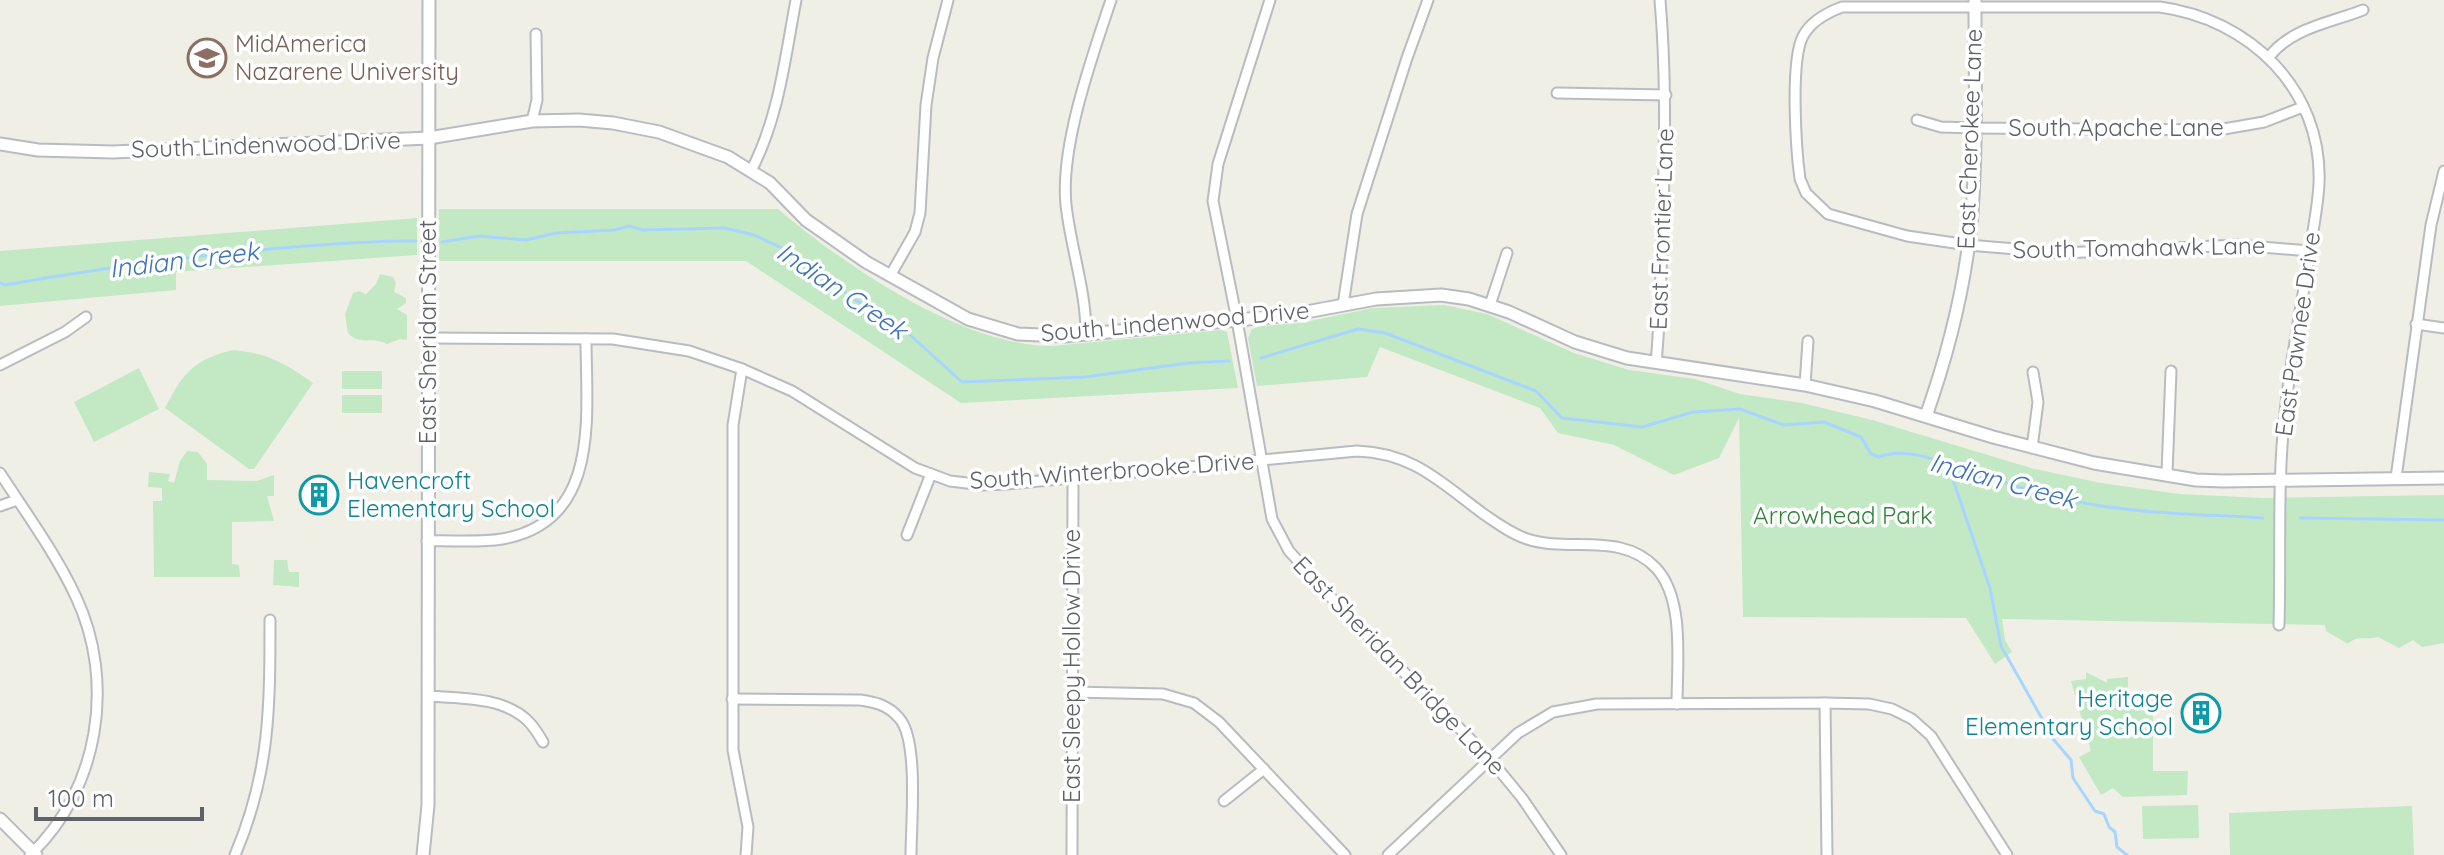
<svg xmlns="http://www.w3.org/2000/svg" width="2444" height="855" viewBox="0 0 2444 855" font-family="Quicksand,sans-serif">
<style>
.green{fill:#c2e9c4}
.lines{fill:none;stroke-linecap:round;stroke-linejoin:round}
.stream{stroke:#a8d5ff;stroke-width:3}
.minor-casing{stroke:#b8bbc0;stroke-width:13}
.tertiary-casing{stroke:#b8bbc0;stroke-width:15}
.minor{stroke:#fff;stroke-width:9}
.tertiary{stroke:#fff;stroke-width:11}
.labels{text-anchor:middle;stroke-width:7;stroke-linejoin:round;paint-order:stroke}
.education-label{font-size:24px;fill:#785e54;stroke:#fff;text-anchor:start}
.street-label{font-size:24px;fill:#5e6167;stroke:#fff}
.culture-label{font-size:24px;fill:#0d838f;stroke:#fff;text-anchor:start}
.park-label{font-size:24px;fill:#308339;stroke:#fff}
.water-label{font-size:26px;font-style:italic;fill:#3e73b7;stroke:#fff}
</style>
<rect width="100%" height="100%" fill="#f0efe6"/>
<g class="green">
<path d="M439,209H778C844,265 964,347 1052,346L1221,330L1227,332L1238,388L961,403L746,261H439Z"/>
<path d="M417,218V255L176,272V290L0,306V251Z"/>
<path d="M380,274L393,277L396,283L394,292L406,298V303L397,309L407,315V340L400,339L387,344C373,336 360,346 348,333L345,314L353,293L359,291L366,294L376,284Z"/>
<path d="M1444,305L1487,314L1574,353L1629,370L1695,379L1740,394L1802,403L1872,420L2031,468L2101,483L2179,494L2263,498L2444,495V643L2422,647L2413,640L2399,648L2378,637C2366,641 2358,634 2348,644L2326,631L2325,625L2002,619L2005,640L2012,652L1995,664L1966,618L1743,617L1739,418L1719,458L1674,475L1614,445L1558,433L1540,408L1380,347L1367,377L1257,386L1248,338L1252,329L1261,326L1300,323L1373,308Z"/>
<path d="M234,350C269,354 285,363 313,383L254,469H249L165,408C182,374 195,358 234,350Z"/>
<path d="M139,368L159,409L94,442L74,402Z"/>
<rect x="342" y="371" width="40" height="18"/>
<rect x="342" y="395" width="40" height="18"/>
<path d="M187,451L198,452L207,464V480L257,481L274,475V496H267L274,521L232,522V564L239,565L240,577H154L153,501H162V488L148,487L149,472L170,474L168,481L174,483L180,461Z"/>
<path d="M274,560H287L289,572H299V587L273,585Z"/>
<path d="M2086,672L2107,683V679L2128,677V708H2153V771H2188L2187,795L2123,797L2113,788L2101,795L2079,757L2091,751L2071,681L2086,679Z"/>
<path d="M2198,805L2199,838L2143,839L2142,806Z"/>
<path d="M2412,806L2414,855H2230L2229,813Z"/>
</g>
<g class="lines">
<g class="stream">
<path d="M442,242L479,236L526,240L556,233L615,230L629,226L643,230L725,228L754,235L786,250L857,301L898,324L962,382L1085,377L1188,363L1229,361"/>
<path d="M0,283L5,285C102,268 194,255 293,247C334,244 375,240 416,241"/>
<path d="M1261,358L1358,329L1385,333L1536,391L1562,418L1642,427L1693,412L1740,409L1784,425L1824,422L1861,437L1871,454L1879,457C1914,444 1953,469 1985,477C2014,485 2044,496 2074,501C2136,514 2200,514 2263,518"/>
<path d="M1940,460L1950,471L1990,588L2001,646L2054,740L2071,760L2073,778L2095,811L2104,814L2109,827L2115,832L2117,847L2127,855"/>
<path d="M2300,518L2444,520"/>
</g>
<g class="minor-casing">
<g id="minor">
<path d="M1270,0L1218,164L1213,201L1237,320L1272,519L1289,551L1349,617L1490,759L1522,798L1561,855"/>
<path d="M2269,57C2291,28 2330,23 2363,10"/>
<path d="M1557,93L1666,95"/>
<path d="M1917,120L1941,127L1974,128L2218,130L2264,122L2303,107"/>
<path d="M532,121L537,100L536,34"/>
<path d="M751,171C779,117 785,58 796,0"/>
<path d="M890,276L915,232L920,213L926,105L933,58L948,0"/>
<path d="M1343,305L1357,214L1407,58L1428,0"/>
<path d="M1490,305L1507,253"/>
<path d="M2416,324L2444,328"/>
<path d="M1086,334C1086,290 1071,249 1066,205C1060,146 1092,57 1111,0"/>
<path d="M428,338L613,339L689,351L742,369L792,391L915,468L950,481L983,485L1007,484L1357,451C1414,453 1441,483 1485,515C1498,524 1512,534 1527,539C1570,553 1621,531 1656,568C1685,599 1677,663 1677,704"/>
<path d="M1656,363C1661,312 1661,261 1663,209C1665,139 1666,70 1660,0"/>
<path d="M0,365L65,332L86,317"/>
<path d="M742,369L733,425V750L748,827L746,855"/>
<path d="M1805,385L1808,341"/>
<path d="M2032,448L2038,402L2033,372"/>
<path d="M0,473C26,513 56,554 76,597C116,682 99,790 30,855"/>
<path d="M2167,473L2171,371"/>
<path d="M2396,478L2431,225L2444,171"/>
<path d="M0,506L17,500"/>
<path d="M907,535L931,474"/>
<path d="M427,541C452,540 478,543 502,539C602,522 586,414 586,339"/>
<path d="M2279,625C2281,554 2277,482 2285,412C2291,356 2303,300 2311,244C2314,224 2318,204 2319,184C2323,89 2249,19 2160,7H1842C1826,13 1811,21 1803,36C1790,61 1796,149 1800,179L1806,193L1828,214L1907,236L1968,245L2063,253L2238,245L2310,251"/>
<path d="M1073,692L1163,694L1194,703L1219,722L1345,855"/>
<path d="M428,696C460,698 504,697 528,721C534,727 539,735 543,742"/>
<path d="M732,699L860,700C875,702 888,705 899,718C919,739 911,824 911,855"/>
<path d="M1825,703L1827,855"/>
<path d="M1224,801L1264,769"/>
<path d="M235,855C270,773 270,707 270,620"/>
<path d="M1072,855L1073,478"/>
<path d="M1388,855L1518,733L1553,712L1597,704L1825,703L1869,704L1892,709L1912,719L1931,736L2007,855"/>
</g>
</g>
<g class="tertiary-casing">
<g id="tertiary">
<path d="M0,144L38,150L113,152L429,138L532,121L579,120L613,123L659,132L728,157L770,183L806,220L866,262L968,319L1018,334L1065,336L1290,315L1376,299L1441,295L1469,299L1509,312L1575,342L1627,358L1805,385L1875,401L1993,437L2094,463L2196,480L2223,481L2444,478"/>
<path d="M1926,416C1949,351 1966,283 1972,214C1977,143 1975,71 1975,0"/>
<path d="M0,819L36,855"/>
<path d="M423,855L428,805L429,0"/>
</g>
</g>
<use href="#minor" class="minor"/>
<use href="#tertiary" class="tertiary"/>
</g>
<defs>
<g id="university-ring" transform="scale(2)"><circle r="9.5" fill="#fff" stroke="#8d6e63" stroke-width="1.5"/><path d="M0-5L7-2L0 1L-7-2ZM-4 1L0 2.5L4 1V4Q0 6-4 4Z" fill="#8d6e63"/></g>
<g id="building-ring" transform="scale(2)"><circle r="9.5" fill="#fff" stroke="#0f9aa8" stroke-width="1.5"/><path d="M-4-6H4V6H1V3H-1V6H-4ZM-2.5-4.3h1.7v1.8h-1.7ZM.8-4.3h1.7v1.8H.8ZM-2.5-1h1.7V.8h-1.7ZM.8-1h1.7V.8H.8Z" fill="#0f9aa8"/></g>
</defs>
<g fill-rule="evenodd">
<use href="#university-ring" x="207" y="58"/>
<use href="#building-ring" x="319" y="495"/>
<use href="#building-ring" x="2201" y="713"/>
</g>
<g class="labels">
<g class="education-label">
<text x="235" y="52">MidAmerica<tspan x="235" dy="28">Nazarene University</tspan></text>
</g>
<g class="street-label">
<text x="2116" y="136">South Apache Lane</text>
<text transform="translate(1970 139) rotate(-88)" y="8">East Cherokee Lane</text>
<text transform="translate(266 145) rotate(-2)" y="8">South Lindenwood Drive</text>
<text transform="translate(1662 229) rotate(-88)" y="8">East Frontier Lane</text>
<text transform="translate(2139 248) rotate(-1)" y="8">South Tomahawk Lane</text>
<text transform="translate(1175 322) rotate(-5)" y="8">South Lindenwood Drive</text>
<text transform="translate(428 332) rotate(-90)" y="8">East Sheridan Street</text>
<text transform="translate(2298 334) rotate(-82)" y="8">East Pawnee Drive</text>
<text transform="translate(1112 471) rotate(-4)" y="8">South Winterbrooke Drive</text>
<text transform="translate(1072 666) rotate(-90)" y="8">East Sleepy Hollow Drive</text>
<text transform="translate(1399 666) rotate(46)" y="8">East Sheridan Bridge Lane</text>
</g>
<g class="culture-label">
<text x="347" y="489">Havencroft<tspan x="347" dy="28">Elementary School</tspan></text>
<text x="2173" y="707" text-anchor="end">Heritage<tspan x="2173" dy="28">Elementary School</tspan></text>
</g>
<g class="park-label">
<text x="1843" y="524">Arrowhead Park</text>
</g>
<g class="water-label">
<text transform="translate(184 260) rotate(-7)" y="9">Indian Creek</text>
<text transform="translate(842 291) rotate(34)" y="9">Indian Creek</text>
<text transform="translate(2003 481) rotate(15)" y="9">Indian Creek</text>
</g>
</g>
<path d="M36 807v12h166v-12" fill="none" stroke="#5e6167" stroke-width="4"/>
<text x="48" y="807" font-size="24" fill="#5e6167" stroke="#ffffff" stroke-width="6" paint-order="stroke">100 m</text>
</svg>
